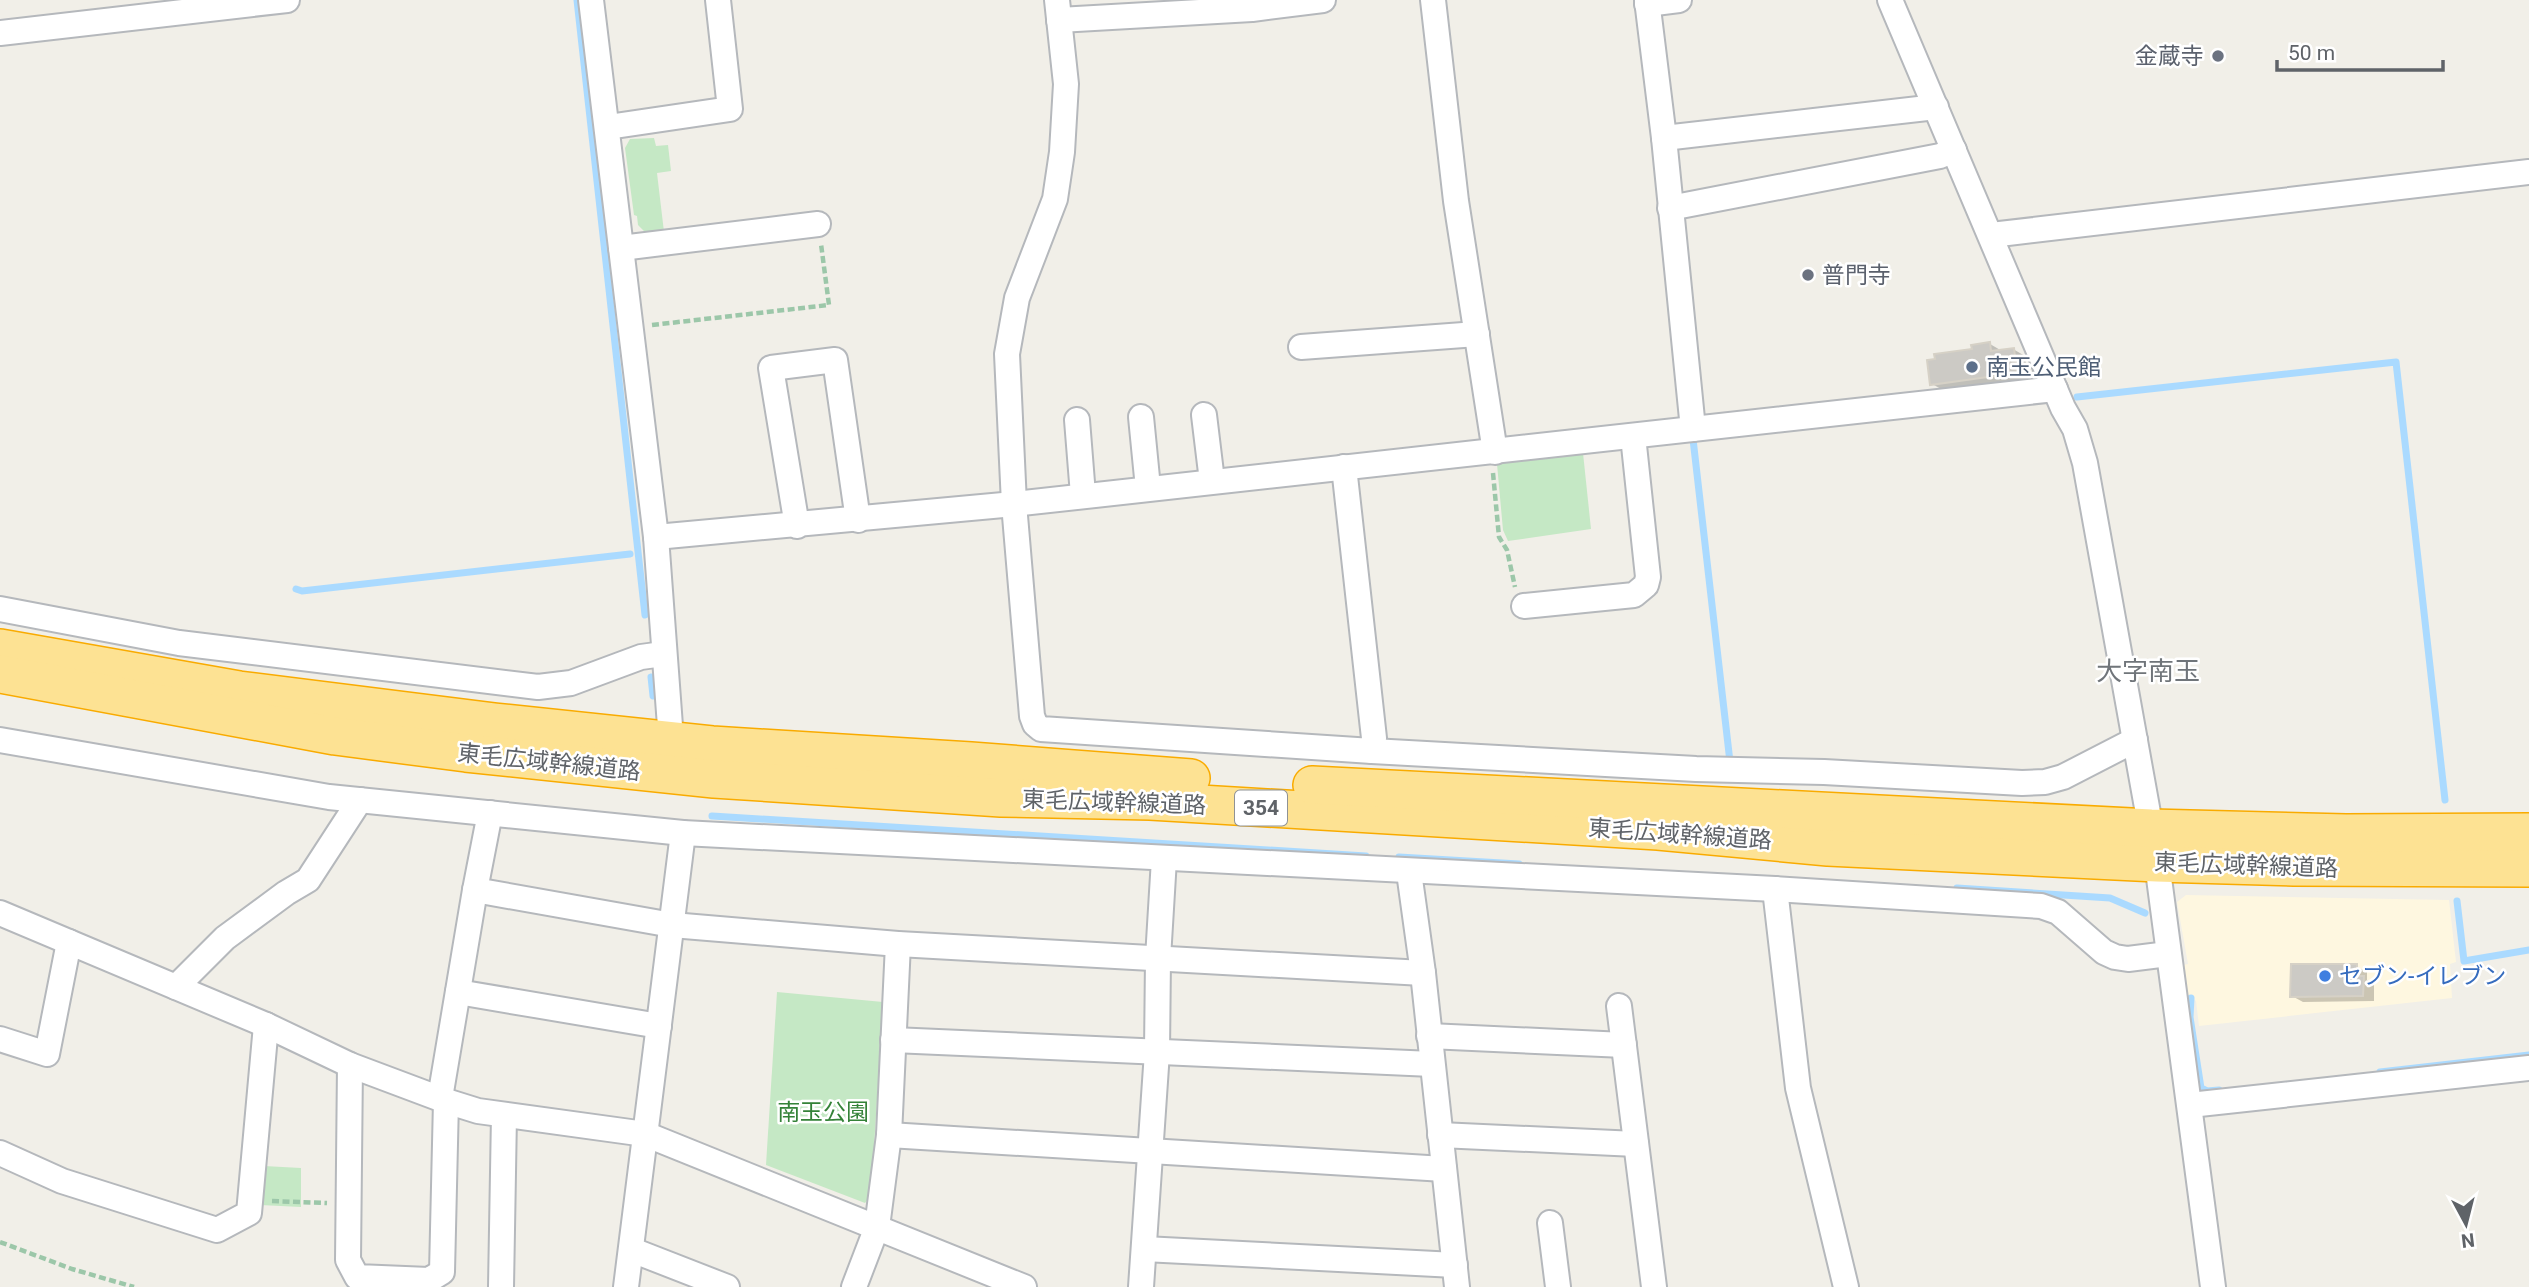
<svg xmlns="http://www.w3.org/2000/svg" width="2529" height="1287" viewBox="0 0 2529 1287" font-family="Roboto,'Noto Sans JP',sans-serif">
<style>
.commercial{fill:#fef7e0}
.green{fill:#c5e8c5}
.shadow{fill:#0003}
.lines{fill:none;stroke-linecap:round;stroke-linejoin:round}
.stream{stroke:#aadaff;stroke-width:7}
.building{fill:#cccac5;stroke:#d6d1c6;stroke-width:2}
.minor-casing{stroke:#b5b8bc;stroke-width:28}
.highway-casing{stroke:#f9ab00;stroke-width:40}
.path{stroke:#9cc7a9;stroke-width:4.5;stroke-dasharray:7 3.5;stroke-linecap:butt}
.minor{stroke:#fff;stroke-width:24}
.highway{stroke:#fde293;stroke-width:37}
.worship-dot{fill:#6b7280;stroke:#fff;stroke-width:2.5}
.service-dot{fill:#5c6f8a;stroke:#fff;stroke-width:2.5}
.shop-dot{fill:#3f7fe0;stroke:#fff;stroke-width:2.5}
.labels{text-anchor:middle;stroke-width:5;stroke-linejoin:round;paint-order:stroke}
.shield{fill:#fff;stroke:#8f9295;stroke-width:2}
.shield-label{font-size:21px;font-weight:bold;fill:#5f6368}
.worship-label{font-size:23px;fill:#5b616d;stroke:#fff;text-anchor:end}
.service-label{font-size:23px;fill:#4e5e75;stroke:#fff;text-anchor:start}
.street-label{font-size:23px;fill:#5f6368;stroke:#fff}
.shop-label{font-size:23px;fill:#366cbe;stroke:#fff;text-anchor:start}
.park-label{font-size:23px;fill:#348238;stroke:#fff}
.quarter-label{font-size:26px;fill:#70757a;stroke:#fff}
</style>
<rect width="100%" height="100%" fill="#f1efe8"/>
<path class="commercial" d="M2186,895L2449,900L2456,962L2450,964L2452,998L2199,1026L2196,1001L2193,998L2188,999L2183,965L2188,964L2177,902Z"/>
<g class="green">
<path d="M654,138L656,146L668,145L671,171L657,173L664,232L647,234L638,225L637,216L634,215L625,148L630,139Z"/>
<path d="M1583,453L1591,529L1508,541L1503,530L1497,464Z"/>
<path d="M777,992L883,1002L871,1196L865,1203L766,1165Z"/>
<path d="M264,1166L301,1168V1207L260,1205Z"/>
</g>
<g class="shadow">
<path d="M1990,344L2002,351L2013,349L2025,356L2028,379L1943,390L1932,384L1937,361Z"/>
<path d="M2356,966L2367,972V980L2374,984V1001L2303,1002L2292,996Z"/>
</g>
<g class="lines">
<g class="stream">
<path d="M577,0L645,615"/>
<path d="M2077,397L2396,362L2445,800"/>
<path d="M1693,439L1730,762"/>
<path d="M296,589L302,591L630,554"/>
<path d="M651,677L653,696"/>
<path d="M712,816L1366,856"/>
<path d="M1399,857L1519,864"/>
<path d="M1957,888L2110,898L2145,913"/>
<path d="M2457,901L2464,961L2529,950"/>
<path d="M2191,998L2190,1017L2201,1088L2207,1091L2219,1090"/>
<path d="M2380,1072L2529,1055"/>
</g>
</g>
<g class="building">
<path d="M1990,342L1991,351L2014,348L2017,373L1930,385L1927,360L1935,359L1934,354L1972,349L1971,345Z"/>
<path d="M2291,964H2357V976H2364L2363,996L2290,997Z"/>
</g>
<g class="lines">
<g class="minor-casing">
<g id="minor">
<path d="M591,0L656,537L672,753"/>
<path d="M1057,0L1066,84L1062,152L1055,199L1017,298L1007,354L1014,504L1032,716L1035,724L1041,729L1372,751L1696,769L1824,772L2022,783L2045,782L2063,777L2135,740"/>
<path d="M1433,0L1456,201L1495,452"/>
<path d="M1647,0L1664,138L1693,429"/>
<path d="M1890,0L2063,408L2075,429L2085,463L2157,863L2213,1287"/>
<path d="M1647,4L1679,0"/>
<path d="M1059,20L1252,9L1323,0"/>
<path d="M0,33L287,0"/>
<path d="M608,127L730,109L718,0"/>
<path d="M1664,138L1936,107"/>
<path d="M1670,208L1940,156L1954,150"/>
<path d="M1991,235L2529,172"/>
<path d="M621,248L818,224"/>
<path d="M1301,347L1477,334"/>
<path d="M1204,415L1212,481"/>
<path d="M1141,417L1148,488"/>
<path d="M1077,420L1083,495"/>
<path d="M1344,467L1374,738L1372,751"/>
<path d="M797,526L771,368L835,360L858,520"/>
<path d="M656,537L1014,504L2055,389"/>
<path d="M1524,606L1634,595L1646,585L1648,577L1633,436"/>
<path d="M0,609L179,643L538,687L571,683L641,657L663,654"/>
<path d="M0,740L329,797L683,833L1775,889L2041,906L2058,912L2104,952L2115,957L2128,959L2168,954"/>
<path d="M1409,872L1423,973L1457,1287"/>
<path d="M1775,889L1798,1088L1846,1287"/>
<path d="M475,890L672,925L898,944L1423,973"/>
<path d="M0,913L266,1025L350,1065L446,1101L478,1111L645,1134L1024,1287"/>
<path d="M176,987L225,938L286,893L308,880L360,800"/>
<path d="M458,992L659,1026"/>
<path d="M1619,1006L1654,1287"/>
<path d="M1429,1036L1624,1045"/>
<path d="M0,1039L47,1054L69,942"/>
<path d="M893,1040L1432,1064"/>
<path d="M350,1065L348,1260L357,1277L429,1280L442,1272L446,1101"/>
<path d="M440,1098L475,890L490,813"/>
<path d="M2190,1105L2529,1068"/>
<path d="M889,1135L1444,1169"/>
<path d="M1440,1135L1636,1144"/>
<path d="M0,1153L62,1181L217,1230L249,1213L266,1025"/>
<path d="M1550,1223L1558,1287"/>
<path d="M1144,1249L1455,1265"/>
<path d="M632,1250L727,1287"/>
<path d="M501,1287L504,1115"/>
<path d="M626,1287L683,833"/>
<path d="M854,1287L877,1227L889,1135L898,944"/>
<path d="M1141,1287L1157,1052L1158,958L1164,859"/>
</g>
</g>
<g class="highway-casing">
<g id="highway">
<path d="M0,648L239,690L495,722L712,745L971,761L1191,778"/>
<path d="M0,674L335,736L466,753L714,779L1001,798L1150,801L1658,831L1828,847L2157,863L2294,867L2529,868"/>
<path d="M1312,785L2151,828L2346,833L2529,832"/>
</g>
</g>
<g class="path">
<path d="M652,325L829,305L821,244"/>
<path d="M1493,473L1499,537L1507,550L1515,587"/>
<path d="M272,1201L327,1203"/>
<path d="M0,1242L72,1269L134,1287"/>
</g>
<use href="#minor" class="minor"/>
<use href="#highway" class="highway"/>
</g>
<g class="worship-dot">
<circle cx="2218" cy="56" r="7"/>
<circle cx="1808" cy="275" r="7"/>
</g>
<circle class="service-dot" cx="1972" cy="367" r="7"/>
<circle class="shop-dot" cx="2325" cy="976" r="7"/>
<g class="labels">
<rect class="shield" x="1235" y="790.5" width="52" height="35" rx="5"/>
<g class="shield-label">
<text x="1261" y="815">354</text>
</g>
<g class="worship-label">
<text x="2204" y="64">金蔵寺</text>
<text x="1822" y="283" text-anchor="start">普門寺</text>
</g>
<g class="service-label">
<text x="1986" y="375">南玉公民館</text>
</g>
<g class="street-label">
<text transform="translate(549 762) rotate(6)" y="8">東毛広域幹線道路</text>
<text transform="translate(1114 802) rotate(2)" y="8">東毛広域幹線道路</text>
<text transform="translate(1680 834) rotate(4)" y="8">東毛広域幹線道路</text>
<text transform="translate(2246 865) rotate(2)" y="8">東毛広域幹線道路</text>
</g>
<g class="shop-label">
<text x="2339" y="984">セブン-イレブン</text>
</g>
<g class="park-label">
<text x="823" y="1120">南玉公園</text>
</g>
<g class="quarter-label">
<text x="2148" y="680">大字南玉</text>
</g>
</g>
<g transform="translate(2466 1224) rotate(173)" stroke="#ffffff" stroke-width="5" paint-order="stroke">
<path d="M0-5L12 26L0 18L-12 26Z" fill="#5f6368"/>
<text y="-10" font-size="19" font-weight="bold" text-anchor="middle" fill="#5f6368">N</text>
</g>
<path d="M2277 60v10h166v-10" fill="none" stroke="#5f6368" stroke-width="3.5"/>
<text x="2288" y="60" font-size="21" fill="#5f6368" stroke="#ffffff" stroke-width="5" paint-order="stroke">50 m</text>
</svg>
